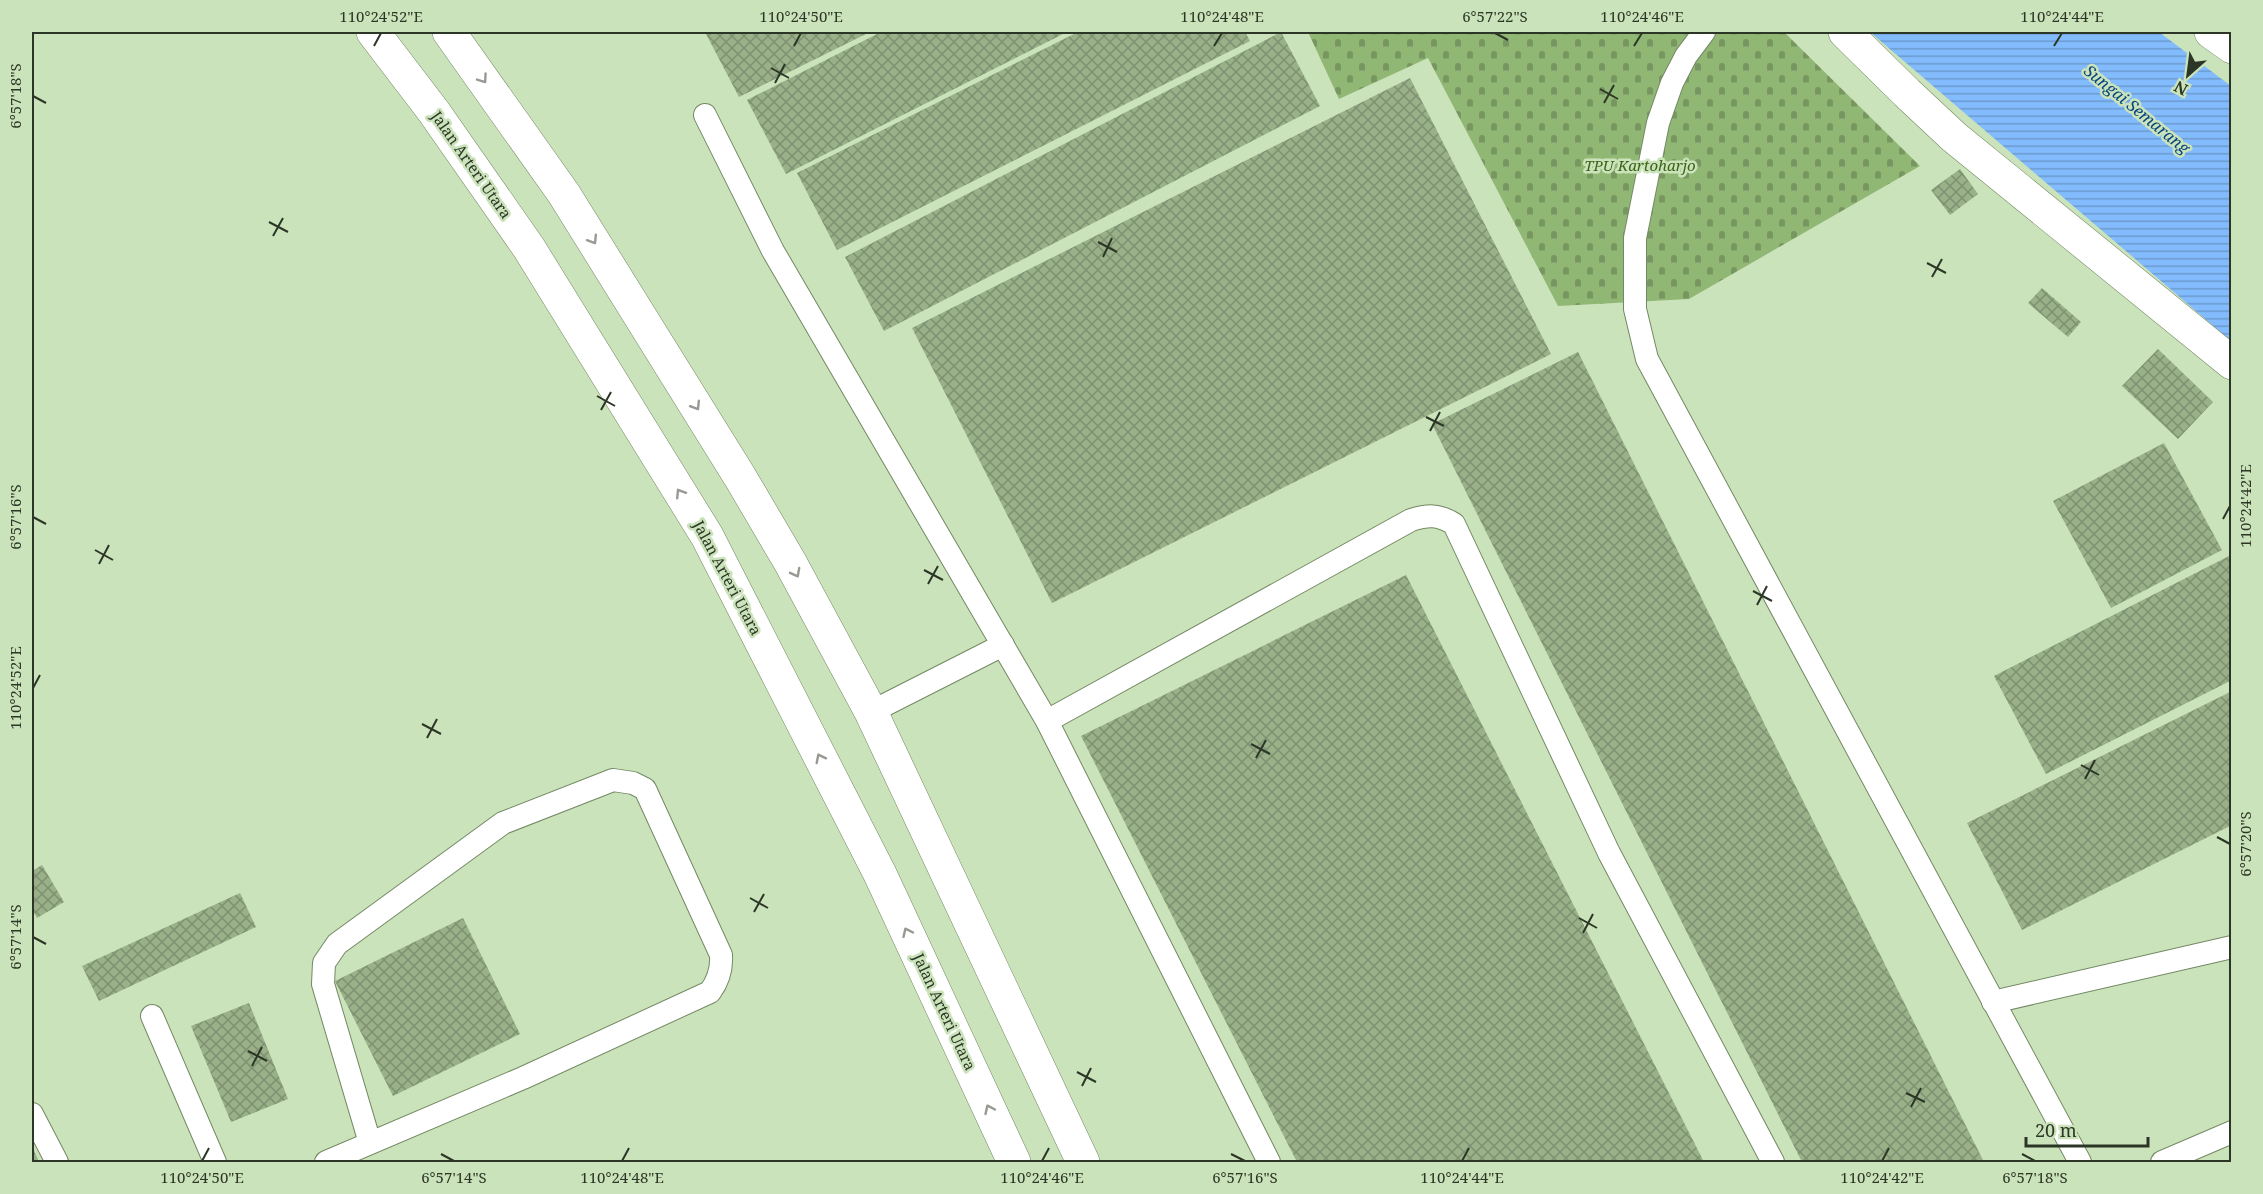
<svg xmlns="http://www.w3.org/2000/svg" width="2263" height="1194" viewBox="0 0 2263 1194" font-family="'Noto Serif',serif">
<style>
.cemetery{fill:url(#cemetery-stones)}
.water{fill:url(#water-rules)}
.building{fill:url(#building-cross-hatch)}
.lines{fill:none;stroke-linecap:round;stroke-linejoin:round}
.service-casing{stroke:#738964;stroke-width:24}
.minor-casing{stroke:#738964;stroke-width:34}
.trunk-casing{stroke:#738964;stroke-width:34}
.service{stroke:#fff;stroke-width:22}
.minor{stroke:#fff;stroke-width:33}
.trunk{stroke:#fff;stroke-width:33}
.oneway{stroke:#969a92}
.ticks{fill:none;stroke:#2c3626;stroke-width:2}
.labels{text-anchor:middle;stroke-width:5;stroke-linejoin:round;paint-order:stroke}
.street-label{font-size:15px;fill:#2c3626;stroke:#cbe3bb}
.park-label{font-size:15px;font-style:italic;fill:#3c6317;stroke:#cbe3bb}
.water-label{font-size:16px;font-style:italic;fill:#08457f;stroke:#cbe3bb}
.neatline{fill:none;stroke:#2c3626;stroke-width:2}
.ticks-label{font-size:15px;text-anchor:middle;fill:#2c3626}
</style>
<defs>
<pattern id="cemetery-stones" width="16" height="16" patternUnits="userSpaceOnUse" patternTransform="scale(1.5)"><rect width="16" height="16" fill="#91b775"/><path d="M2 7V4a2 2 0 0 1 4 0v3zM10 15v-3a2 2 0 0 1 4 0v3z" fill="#779660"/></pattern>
<pattern id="water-rules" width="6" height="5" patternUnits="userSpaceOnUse" patternTransform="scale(1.5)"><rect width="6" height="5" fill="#83bcfe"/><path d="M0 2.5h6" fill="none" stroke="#6b9acd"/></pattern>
<pattern id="building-cross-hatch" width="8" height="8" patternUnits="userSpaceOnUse" patternTransform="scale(1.5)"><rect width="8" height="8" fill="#99b089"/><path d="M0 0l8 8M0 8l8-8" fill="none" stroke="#7d9070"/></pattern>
</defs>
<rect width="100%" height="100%" fill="#cbe3bb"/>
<path class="cemetery" d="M1308,32H1784L1920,166L1689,299L1558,306L1428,58L1339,99Z"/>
<path class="water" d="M1870,32H2159L2231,86V341Z"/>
<g class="building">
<path d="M705,32H870L739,97Z"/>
<path d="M881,32H1067L786,174L747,100Z"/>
<path d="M1078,32H1245L1250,41L837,250L797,173Z"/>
<path d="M1281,32L1320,106L884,331L845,257Z"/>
<path d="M1410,78L1551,354L1052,603L912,328Z"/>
<path d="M1960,169L1978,194L1950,215L1931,190Z"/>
<path d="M2042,288L2081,322L2068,337L2028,303Z"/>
<path d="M2158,349L2213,402L2178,439L2122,386Z"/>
<path d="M1578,352L1984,1162H1802L1432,424Z"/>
<path d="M2164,443L2222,550L2111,608L2053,501Z"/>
<path d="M2231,555L2232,680L2046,774L1994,676Z"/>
<path d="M1406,575L1704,1162H1297L1081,736Z"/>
<path d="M2232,691V825L2022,930L1967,823Z"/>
<path d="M42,865L64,902L37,918L32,909V871Z"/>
<path d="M240,893L256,927L99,1001L82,966Z"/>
<path d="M463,918L520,1034L393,1096L335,981Z"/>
<path d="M249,1003L288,1099L231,1122L191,1026Z"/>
<path d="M32,1146L39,1162H32Z"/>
</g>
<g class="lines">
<g class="service-casing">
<g id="service">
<path d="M1704,32L1686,56L1672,83L1658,123L1635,238V309L1647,359L2080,1162"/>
<path d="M705,115L773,251L1047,721L1269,1162"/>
<path d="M871,712L1003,645"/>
<path d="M1047,721L1411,520C1428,515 1438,514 1454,524L1609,853L1773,1162"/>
<path d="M1993,1002L2232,947"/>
<path d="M152,1016L215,1162"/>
<path d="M32,1114L57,1162"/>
<path d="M326,1162L523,1078L710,992C718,981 722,969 721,955L645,789L633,783L613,780L503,823L337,944L324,963L323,984L370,1143"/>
<path d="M2162,1162L2232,1132"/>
</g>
</g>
<g class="minor-casing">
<g id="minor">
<path d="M1845,32L1907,93L1954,137L2232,363"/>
<path d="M2211,32L2232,47"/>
</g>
</g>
<g class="trunk-casing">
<g id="trunk">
<path d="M373,32L434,112L529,248L707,536L880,874L1014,1162"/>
<path d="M449,32L564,194L740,477L790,562L871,712L1083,1162"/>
</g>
</g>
<use href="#service" class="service"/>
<use href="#minor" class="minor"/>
<use href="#trunk" class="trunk"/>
</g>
<defs><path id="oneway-chevron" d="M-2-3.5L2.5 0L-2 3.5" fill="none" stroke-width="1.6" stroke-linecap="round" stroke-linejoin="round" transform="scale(1.5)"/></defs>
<g class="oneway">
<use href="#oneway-chevron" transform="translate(483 79) rotate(55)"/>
<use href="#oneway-chevron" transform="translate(593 240) rotate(58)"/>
<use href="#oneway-chevron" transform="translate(696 406) rotate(58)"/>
<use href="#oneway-chevron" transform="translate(680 493) rotate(-122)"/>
<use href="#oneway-chevron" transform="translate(796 573) rotate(62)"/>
<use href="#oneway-chevron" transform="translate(820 758) rotate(-117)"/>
<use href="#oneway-chevron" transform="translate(907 932) rotate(-115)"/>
<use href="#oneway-chevron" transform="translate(989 1109) rotate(-115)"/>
</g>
<path class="ticks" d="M1495,33L1508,40M374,46L381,33M794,46L801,33M1214,46L1222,33M1634,46L1642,33M2054,46L2062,33M771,68L789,78M775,83L785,64M1600,89L1618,99M33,96L46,103M1604,103L1614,85M269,222L288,232M273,236L283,218M1098,242L1117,252M1103,257L1112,238M1927,263L1946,273M1932,277L1942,259M597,396L615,406M601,410L611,392M1426,417L1444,426M1430,431L1440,412M33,517L46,524M2223,519L2230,506M95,550L113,560M99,564L109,545M924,570L943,580M928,584L938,566M1753,591L1772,601M1757,605L1767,586M33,688L40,675M422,724L441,734M427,738L437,719M1251,744L1270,754M1256,758L1266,740M2081,765L2099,775M2085,779L2095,760M2217,837L2230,844M750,898L768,908M754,912L764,894M1579,918L1597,928M1583,933L1593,914M33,937L46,944M248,1051L267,1061M252,1066L262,1047M1077,1072L1096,1082M1082,1086L1091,1068M1906,1093L1925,1102M1911,1107L1921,1088M441,1154L454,1161M1231,1154L1245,1161M2022,1154L2035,1161M202,1161L209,1148M622,1161L629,1148M1042,1161L1049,1148M1462,1161L1469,1148M1882,1161L1889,1148"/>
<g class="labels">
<g class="street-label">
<text transform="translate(471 165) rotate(55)" y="5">Jalan Arteri Utara</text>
<text transform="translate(727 578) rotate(62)" y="5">Jalan Arteri Utara</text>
<text transform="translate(944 1012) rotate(65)" y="5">Jalan Arteri Utara</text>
</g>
<g class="park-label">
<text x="1640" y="171">TPU Kartoharjo</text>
</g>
<g class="water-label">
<text transform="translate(2137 109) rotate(39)" y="6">Sungai Semarang</text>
</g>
</g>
<rect width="2263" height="1194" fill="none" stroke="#cbe3bb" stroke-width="66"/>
<g transform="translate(2188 75) rotate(208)" stroke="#cbe3bb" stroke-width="4.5" paint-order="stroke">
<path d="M0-4.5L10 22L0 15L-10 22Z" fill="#2c3626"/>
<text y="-9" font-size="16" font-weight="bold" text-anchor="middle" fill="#2c3626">N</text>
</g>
<path d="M2026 1137v9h122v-9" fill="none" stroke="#2c3626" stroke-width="3"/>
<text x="2035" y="1137" font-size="18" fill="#2c3626" stroke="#cbe3bb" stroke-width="4.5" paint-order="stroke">20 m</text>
<rect x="33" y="33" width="2197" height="1128" class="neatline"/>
<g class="ticks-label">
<text x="381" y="22">110°24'52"E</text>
<text x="801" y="22">110°24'50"E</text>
<text x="1222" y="22">110°24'48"E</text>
<text x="1495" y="22">6°57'22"S</text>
<text x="1642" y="22">110°24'46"E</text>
<text x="2062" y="22">110°24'44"E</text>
<text transform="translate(16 96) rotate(-90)" y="5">6°57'18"S</text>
<text transform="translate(2246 506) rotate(-90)" y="5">110°24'42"E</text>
<text transform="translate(16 517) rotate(-90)" y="5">6°57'16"S</text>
<text transform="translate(16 688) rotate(-90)" y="5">110°24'52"E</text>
<text transform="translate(2246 844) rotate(-90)" y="5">6°57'20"S</text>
<text transform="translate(16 937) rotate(-90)" y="5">6°57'14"S</text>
<text x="202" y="1183">110°24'50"E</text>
<text x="454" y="1183">6°57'14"S</text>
<text x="622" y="1183">110°24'48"E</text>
<text x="1042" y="1183">110°24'46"E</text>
<text x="1245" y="1183">6°57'16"S</text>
<text x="1462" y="1183">110°24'44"E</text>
<text x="1882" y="1183">110°24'42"E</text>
<text x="2035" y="1183">6°57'18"S</text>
</g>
</svg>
